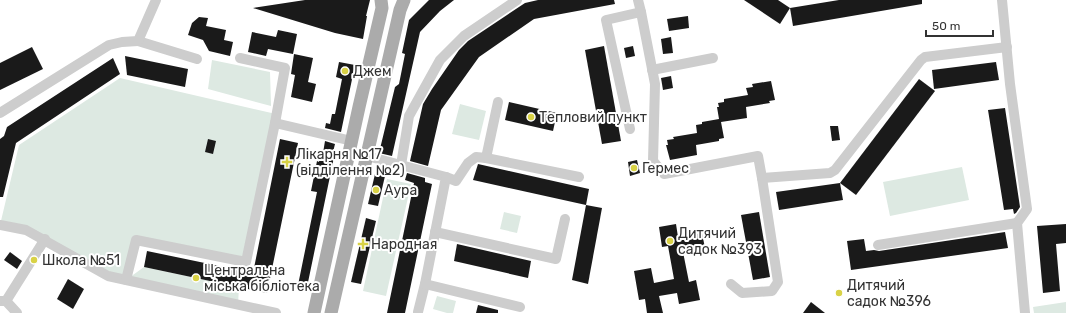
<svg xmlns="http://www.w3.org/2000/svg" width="1066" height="313" viewBox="0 0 1066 313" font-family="Rubik,sans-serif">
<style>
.green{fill:#dde9e2}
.building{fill:#1a1a1a}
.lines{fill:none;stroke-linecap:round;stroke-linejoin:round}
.minor{stroke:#cdcdcd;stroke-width:10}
.major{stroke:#ababab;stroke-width:13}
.poi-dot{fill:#d9d246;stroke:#fff;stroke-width:1.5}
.labels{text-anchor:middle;stroke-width:4;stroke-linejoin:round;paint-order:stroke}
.poi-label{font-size:14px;fill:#333;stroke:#fff;text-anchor:start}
</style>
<rect width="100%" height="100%" fill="#fff"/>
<g class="green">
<path d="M212,60L270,72L271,106L208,89Z"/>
<path d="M120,78L276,114L246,262L136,240L126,280L144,267L239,287L238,305L108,276L45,239L0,225L19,145Z"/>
<path d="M460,104L486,111L479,140L452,134Z"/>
<path d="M962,167L969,200L890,216L883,182Z"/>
<path d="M387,179L411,184L386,296L363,291Z"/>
<path d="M504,212L521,216L517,233L500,229Z"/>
<path d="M437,296L456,301L453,313H447L433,309Z"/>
<path d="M1066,302V313H1034L1033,307Z"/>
</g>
<g class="building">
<path d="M305,0H370L366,16H367L363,39L335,33L253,8Z"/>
<path d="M429,0H454L440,11L420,32L392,156L379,153L395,87L399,84L405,54L402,53L409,20Z"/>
<path d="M538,0H614L615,4L534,19L479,57L441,110L428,166L410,161L423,104L432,89L459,50L468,41L525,3Z"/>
<path d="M744,0H778L790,8L780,24Z"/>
<path d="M839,0H922V4L793,26L790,8Z"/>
<path d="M688,16L689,28L669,31L667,19Z"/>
<path d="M199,17L208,18L206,26L226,30L224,40L233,42L230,56L209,51L203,40L188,35L192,23Z"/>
<path d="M278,30L297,34L293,54L268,49L266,56L248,52L252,32L276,37Z"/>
<path d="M671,37L673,53L663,54L661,39Z"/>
<path d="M604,46L621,141L602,144L585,50Z"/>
<path d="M633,46L635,56L626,58L624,48Z"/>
<path d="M32,47L43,69L0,90V63Z"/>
<path d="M294,54L313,58L308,82L316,84L312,102L291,97L295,75L291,74Z"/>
<path d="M125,56L188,69L185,87L127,75Z"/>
<path d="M113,58L120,74L16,143L3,197H0V139L4,136L7,127Z"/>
<path d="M339,62L355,65L341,132L325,128L326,123L330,124L332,114H335L342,79L336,77Z"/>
<path d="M996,62L999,80L934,89L932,70Z"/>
<path d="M671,76L673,88L663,90L661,78Z"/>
<path d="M919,79L935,91L856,195L840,183Z"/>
<path d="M771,81L775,100L769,101L770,103L746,107L747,118L721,122L724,138L719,139V141L696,145L697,155L670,160L666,145H668L667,140L674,139L673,137L697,133L696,125L702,124V122L719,119L717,107H719L718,103L724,102V99L748,95L746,88L753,87L752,84Z"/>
<path d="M509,102L557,113L553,131L505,120Z"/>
<path d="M1005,108L1020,207L1016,213L1014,214L1013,209L1004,210L988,110Z"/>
<path d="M830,126H838L840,140L832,141Z"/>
<path d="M208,139L216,141L213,154L205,152Z"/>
<path d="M280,139L298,143L267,293L144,267L147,251L253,273Z"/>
<path d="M325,141L335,144L332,156L334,157L306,292L297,290L317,192L311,191L317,161L319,162L320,153H323Z"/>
<path d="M637,160L640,173L630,176L628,162Z"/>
<path d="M478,164L589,189L586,205L473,180Z"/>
<path d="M407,173L425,178V182L432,184L405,313H387L414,183L405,180Z"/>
<path d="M375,174L385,176L378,206L368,204Z"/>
<path d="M840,183L843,200L779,210L776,192Z"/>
<path d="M586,205L602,208L588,284L572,280Z"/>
<path d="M759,212L770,277L753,280L741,215Z"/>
<path d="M366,218L376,221L361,284L351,282Z"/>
<path d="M676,224L678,237L702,233L705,248L683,252L689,282L696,280L700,300L679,304L677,293L659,296L663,313H647L645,299L639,300L634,271L651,268L654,283L674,279L668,246L662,247L659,227Z"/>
<path d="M1066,224V243L1056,244L1060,291L1043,293L1037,226Z"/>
<path d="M1005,232L1008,248L851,270L847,241L864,239L866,251L874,250L879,251Z"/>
<path d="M457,244L531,261L528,278L454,261Z"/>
<path d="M10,252L22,261L17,269L4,260Z"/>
<path d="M68,279L84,289L73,309L57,299Z"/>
<path d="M811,302L825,313H803Z"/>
<path d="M478,305L498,310V313H476Z"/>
</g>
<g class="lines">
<g class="minor">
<path d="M1002,0L1010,84L1027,209L1017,223L1025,313"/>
<path d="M641,12L655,84L653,161L664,174L758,156L762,178L830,173L835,170L921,60L925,57L1007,47"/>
<path d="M138,41L197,59"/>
<path d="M240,58L285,68L275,123"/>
<path d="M652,70L713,58"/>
<path d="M0,113L109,45L122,42L138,41L156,0"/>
<path d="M630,129L606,20L641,12L638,0"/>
<path d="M367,156L446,177L425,284L418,312"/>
<path d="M486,158L498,102"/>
<path d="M401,165L409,116L440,60L464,36L517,0"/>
<path d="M446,177L456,181L468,163L476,157L486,158L579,177"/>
<path d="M0,225L26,230L108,276L276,313"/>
<path d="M435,232L556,259L565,219"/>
<path d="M878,245L1017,223"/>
<path d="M126,280L136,240L246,262L275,123L352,141"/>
<path d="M425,284L520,307"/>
<path d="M731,284L742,293L772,291L778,282L762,178"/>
<path d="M0,301H6L45,239"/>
<path d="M6,301L17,313"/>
</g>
<g class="major">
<path d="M314,313L359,107L382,8L381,0"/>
<path d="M331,313L400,10L404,0"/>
</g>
</g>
<g class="poi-dot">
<circle cx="345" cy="71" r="4"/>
<circle cx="531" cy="117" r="4"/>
<path d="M285 156h4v4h4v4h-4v4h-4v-4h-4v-4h4z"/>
<circle cx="634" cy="168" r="4"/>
<circle cx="376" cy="190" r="4"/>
<circle cx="670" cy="241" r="4"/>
<path d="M361 238h4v4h4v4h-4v4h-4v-4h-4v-4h4z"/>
<circle cx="34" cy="260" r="4"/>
<circle cx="196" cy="278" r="4"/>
<circle cx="839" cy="293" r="4"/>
</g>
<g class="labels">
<g class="poi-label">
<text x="353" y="76">Джем</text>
<text x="539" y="122">Тепловий пункт</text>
<text x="296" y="159">Лікарня №17<tspan x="296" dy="16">(відділення №2)</tspan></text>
<text x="642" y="173">Гермес</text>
<text x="384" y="195">Аура</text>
<text x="678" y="238">Дитячий<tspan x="678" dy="16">садок №393</tspan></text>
<text x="371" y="249">Народная</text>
<text x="42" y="265">Школа №51</text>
<text x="204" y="275">Центральна<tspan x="204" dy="16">міська бібліотека</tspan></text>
<text x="847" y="290">Дитячий<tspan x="847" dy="16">садок №396</tspan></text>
</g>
</g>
<path d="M926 30v6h67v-6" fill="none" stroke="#333333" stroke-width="2"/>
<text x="932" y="30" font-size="12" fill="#333333" stroke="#ffffff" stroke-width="3" paint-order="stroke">50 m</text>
</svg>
